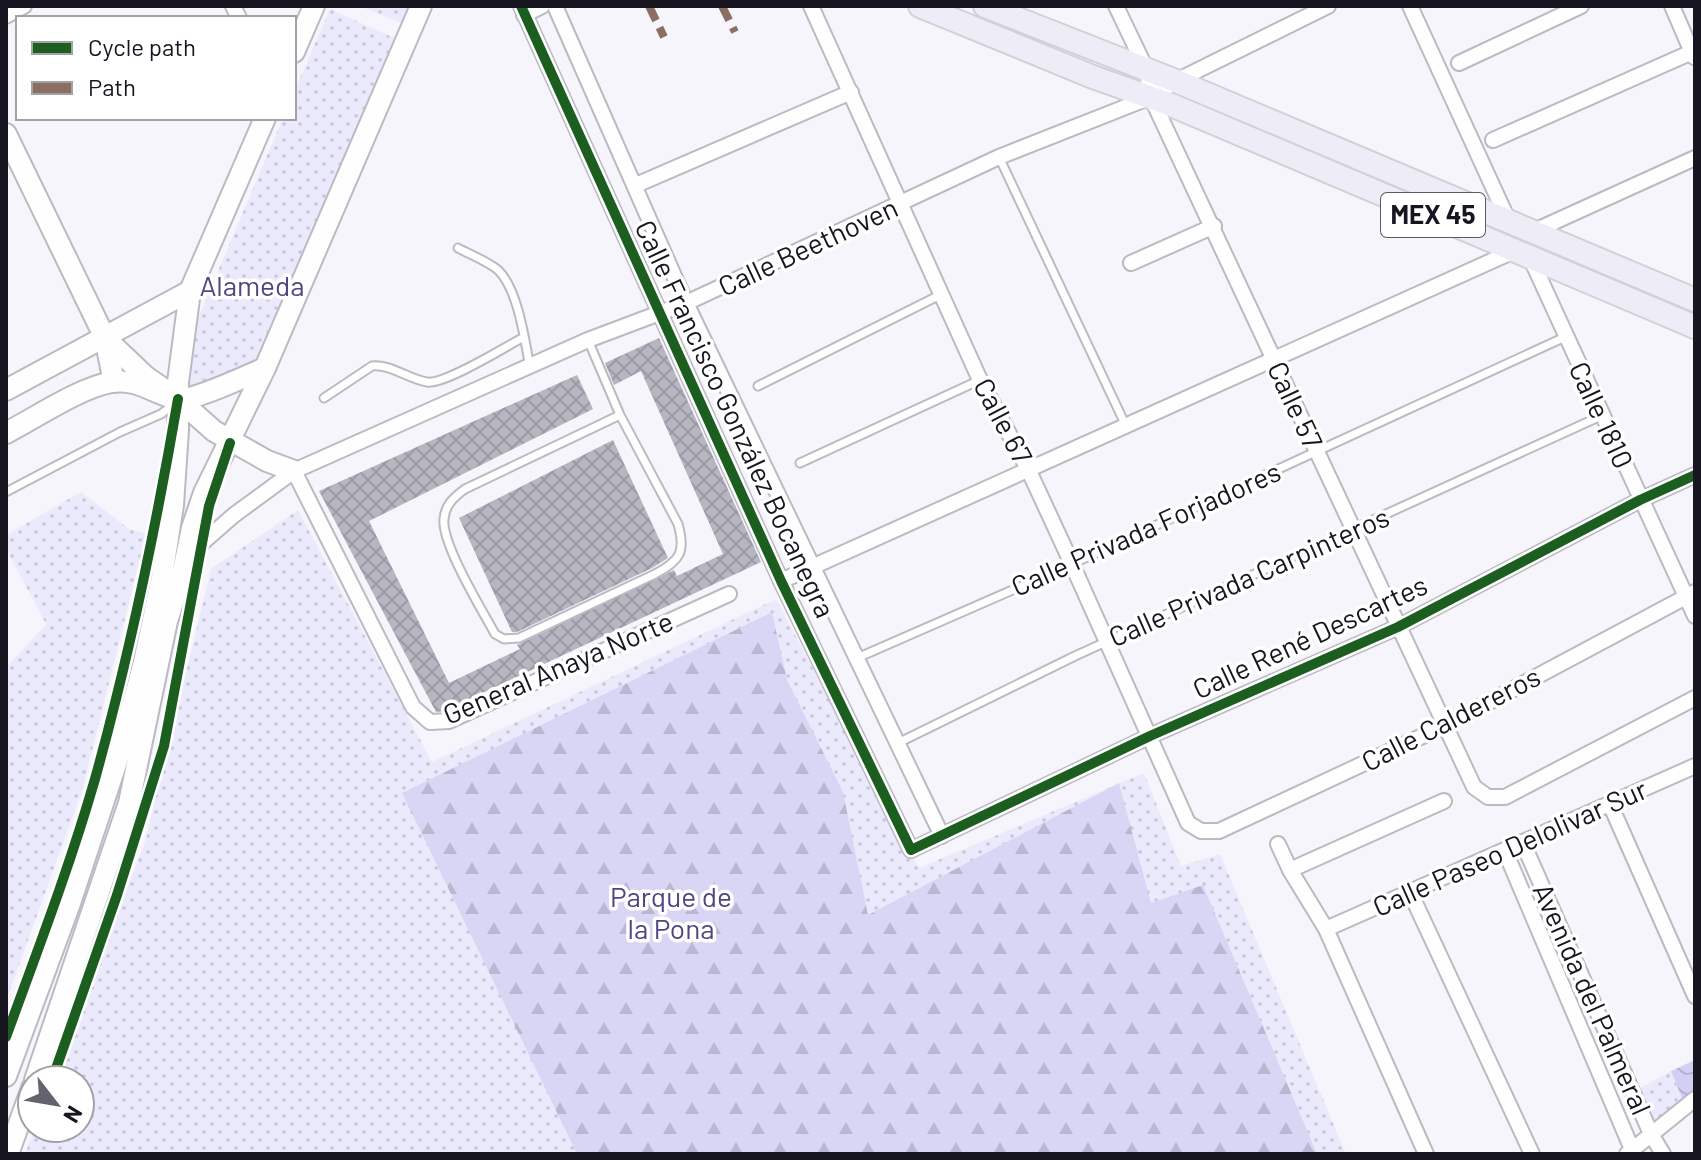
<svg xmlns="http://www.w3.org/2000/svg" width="1701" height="1160" viewBox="0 0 1701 1160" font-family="Barlow,sans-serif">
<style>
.green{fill:url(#green-dots)}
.forest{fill:url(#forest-firs)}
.water{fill:url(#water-waves)}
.building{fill:url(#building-cross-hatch)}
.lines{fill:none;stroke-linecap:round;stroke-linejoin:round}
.lane-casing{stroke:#bbbac3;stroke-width:11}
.street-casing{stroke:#bbbac3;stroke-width:18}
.secondary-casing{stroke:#bbbac3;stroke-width:24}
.primary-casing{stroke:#d2d1d6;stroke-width:26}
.lane{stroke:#fefeff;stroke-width:7}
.street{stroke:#fefeff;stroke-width:14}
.secondary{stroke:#fefeff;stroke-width:20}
.primary{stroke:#eeecf6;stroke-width:22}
.quiet{stroke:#8d6e63;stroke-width:8;stroke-dasharray:16 8;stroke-linecap:butt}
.cycleway-casing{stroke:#fff;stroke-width:15}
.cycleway{stroke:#1b5e20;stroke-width:10}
.labels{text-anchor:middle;stroke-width:7;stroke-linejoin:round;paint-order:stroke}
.shield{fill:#fff;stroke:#5c5b63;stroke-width:2}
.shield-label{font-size:26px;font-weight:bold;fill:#161520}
.street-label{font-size:28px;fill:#161520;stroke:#fff}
.park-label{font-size:28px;fill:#4e4683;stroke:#fff}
</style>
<defs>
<pattern id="green-dots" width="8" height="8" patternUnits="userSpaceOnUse" patternTransform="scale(2)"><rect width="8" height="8" fill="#ebeafd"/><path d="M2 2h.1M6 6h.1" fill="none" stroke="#c9c8d9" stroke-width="1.8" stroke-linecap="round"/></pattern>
<pattern id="forest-firs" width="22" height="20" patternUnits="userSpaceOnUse" patternTransform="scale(2)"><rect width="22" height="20" fill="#d8d6f4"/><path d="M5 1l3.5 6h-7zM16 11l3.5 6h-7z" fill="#b9b7d1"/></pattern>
<pattern id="water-waves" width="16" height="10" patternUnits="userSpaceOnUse" patternTransform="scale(2)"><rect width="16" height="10" fill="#d2cff4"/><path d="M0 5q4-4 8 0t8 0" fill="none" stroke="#b4b1d1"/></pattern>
<pattern id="building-cross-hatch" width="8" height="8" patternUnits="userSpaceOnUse" patternTransform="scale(2)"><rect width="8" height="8" fill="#b6b5c0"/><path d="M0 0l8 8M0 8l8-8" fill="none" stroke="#9c9ba5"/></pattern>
</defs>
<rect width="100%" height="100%" fill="#f6f5fc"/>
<g class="green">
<path d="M360,6H408L401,23Z"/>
<path d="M330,9L394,38L254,385L242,391L205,395L187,384L196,323L283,118H294V92Z"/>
<path d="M81,492L129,529L146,534L82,791L6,1001V668L46,624L6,549V535Z"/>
<path d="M298,510L432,762L776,599L919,868L1144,773L1181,866L1220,854L1346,1154H25L35,1128H80V1080H53L145,842L211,569Z"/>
<path d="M1671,1071L1685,1106L1654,1132L1637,1090Z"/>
</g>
<path class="forest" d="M772,612L787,680L843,792L868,915L1119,783L1151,903L1203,885L1317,1154H577L402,793Z"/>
<path class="water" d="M1695,1060V1099L1685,1106L1671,1071Z"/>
<g class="building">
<path d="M659,338L761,562L444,711L436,712L319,491L577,375L593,409L369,521L449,683L520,649L517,645L674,570L677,576L723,554L641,371L614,385L605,363Z"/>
<path d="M613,440L668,558L652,568L517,632H512L459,518Z"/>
</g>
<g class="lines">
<g class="lane-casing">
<g id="lane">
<path d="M999,157L1126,426"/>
<path d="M458,248C471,255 487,261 498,270C518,289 525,341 530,368"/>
<path d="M588,340L620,415L678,524C686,552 680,561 655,574L519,638L504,639L495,634C482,610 441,543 444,519C445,505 454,497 465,489L620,415"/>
<path d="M758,386L940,295"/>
<path d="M324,398L372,366C391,364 408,379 427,382C444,385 505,347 524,337"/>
<path d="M800,463L980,380"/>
<path d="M6,492L120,432L161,414L174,404"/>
<path d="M857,658L1072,564L1565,337"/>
<path d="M898,743L1075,656L1603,415"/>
</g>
</g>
<g class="street-casing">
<g id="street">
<path d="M233,6L239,18"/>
<path d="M521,6L781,581L911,850L1150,736L1398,627L1640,500L1695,475"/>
<path d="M555,6L686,303L942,836"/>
<path d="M811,6L980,380L1029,471L1072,564L1188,823L1201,831H1219L1444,726L1695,592"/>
<path d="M1116,6L1147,71L1151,97L1474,787L1488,797H1505L1695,698"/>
<path d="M1410,6L1509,222"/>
<path d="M1672,6L1694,57"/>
<path d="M524,15L542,6"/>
<path d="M6,16L24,6"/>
<path d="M1459,63L1581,6"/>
<path d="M1493,140L1692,52"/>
<path d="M636,185L851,92"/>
<path d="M1532,232L1695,158"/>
<path d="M1530,257L1695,616"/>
<path d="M1131,263L1214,226"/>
<path d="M294,471L413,707L430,722L449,721L729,594"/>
<path d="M189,563L202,543L234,515L294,471L588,340L686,303L999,157L1151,97L1176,81L1328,6"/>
<path d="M781,581L1516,250"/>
<path d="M1610,804L1695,996"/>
<path d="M1523,843L1651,1134L1663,1154"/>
<path d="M1278,844L1290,870L1326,929L1426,1154"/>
<path d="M1505,851L1634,1154"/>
<path d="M1290,870L1444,801"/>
<path d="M1410,892L1532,1154"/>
<path d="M1326,929L1695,766"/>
<path d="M1627,1154L1695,1099"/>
</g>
</g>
<g class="secondary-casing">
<g id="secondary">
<path d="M294,52L314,6"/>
<path d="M6,134L105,338L114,382"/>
<path d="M105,338L145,376L178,399L214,431L267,461L294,471"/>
<path d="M6,390L190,291"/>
<path d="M6,433C35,418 81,387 112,382C140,378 154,395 178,399C194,401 248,375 265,368"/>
<path d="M6,1076L69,906L120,752L144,662L162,577L173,505L178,430V382L190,291L265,118"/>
<path d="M35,1080L129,803L167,621L183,571L192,528L204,493L265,368L421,6"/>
<path d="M8,1154L32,1088"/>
</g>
</g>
<g class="primary-casing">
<g id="primary">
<path d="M920,6L1093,77L1169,104L1695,327"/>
<path d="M985,6L1176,81L1695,300"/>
</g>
</g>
<use href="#lane" class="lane"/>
<use href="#street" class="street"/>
<use href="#secondary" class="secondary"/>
<use href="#primary" class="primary"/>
<g class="quiet">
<path d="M649,6L664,37"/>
<path d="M722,6L735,32"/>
</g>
<g class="cycleway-casing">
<g id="cycleway">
<path d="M521,6L781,581L911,850L1150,736L1398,627L1640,500L1695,475"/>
<path d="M6,1037C37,952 70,866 95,779C130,653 156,527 178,399"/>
<path d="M52,1080L117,895L164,746L209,506L230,443"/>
</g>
</g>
<use href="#cycleway" class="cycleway"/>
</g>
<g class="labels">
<rect class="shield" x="1381" y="193" width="104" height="44" rx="6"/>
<g class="shield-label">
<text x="1433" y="224">MEX 45</text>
</g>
<g class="street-label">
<text transform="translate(808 247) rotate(-25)" y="10">Calle Beethoven</text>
<text transform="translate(1295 405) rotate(65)" y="10">Calle 57</text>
<text transform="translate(1601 415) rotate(65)" y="10">Calle 1810</text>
<text transform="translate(735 419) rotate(65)" y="10">Calle Francisco González Bocanegra</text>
<text transform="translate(1003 421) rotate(62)" y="10">Calle 67</text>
<text transform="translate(1146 529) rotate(-24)" y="10">Calle Privada Forjadores</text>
<text transform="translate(1249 577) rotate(-24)" y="10">Calle Privada Carpinteros</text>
<text transform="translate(1310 637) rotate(-25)" y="10">Calle René Descartes</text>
<text transform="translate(558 668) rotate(-23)" y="10">General Anaya Norte</text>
<text transform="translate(1451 719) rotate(-27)" y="10">Calle Caldereros</text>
<text transform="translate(1510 848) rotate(-24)" y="10">Calle Paseo Delolivar Sur</text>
<text transform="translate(1592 999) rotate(66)" y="10">Avenida del Palmeral</text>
</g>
<g class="park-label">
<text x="252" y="296">Alameda</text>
<text x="671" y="907">Parque de<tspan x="671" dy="32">la Pona</tspan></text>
</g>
</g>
<rect width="1701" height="1160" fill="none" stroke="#161520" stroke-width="16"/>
<rect x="16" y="16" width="280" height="104" fill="#ffffff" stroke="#a2a1a6" stroke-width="2"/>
<rect x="32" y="42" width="40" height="12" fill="#1b5e20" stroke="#a2a1a6" stroke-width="2"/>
<text x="88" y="56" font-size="24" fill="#161520">Cycle path</text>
<rect x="32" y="82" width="40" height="12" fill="#8d6e63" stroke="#a2a1a6" stroke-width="2"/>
<text x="88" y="96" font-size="24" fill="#161520">Path</text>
<g transform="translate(56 1104) rotate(121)"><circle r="38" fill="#ffffff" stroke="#a2a1a6" stroke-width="2"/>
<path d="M0-6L14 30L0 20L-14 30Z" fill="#64636d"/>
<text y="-12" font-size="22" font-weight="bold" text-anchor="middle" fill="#161520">N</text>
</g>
</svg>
